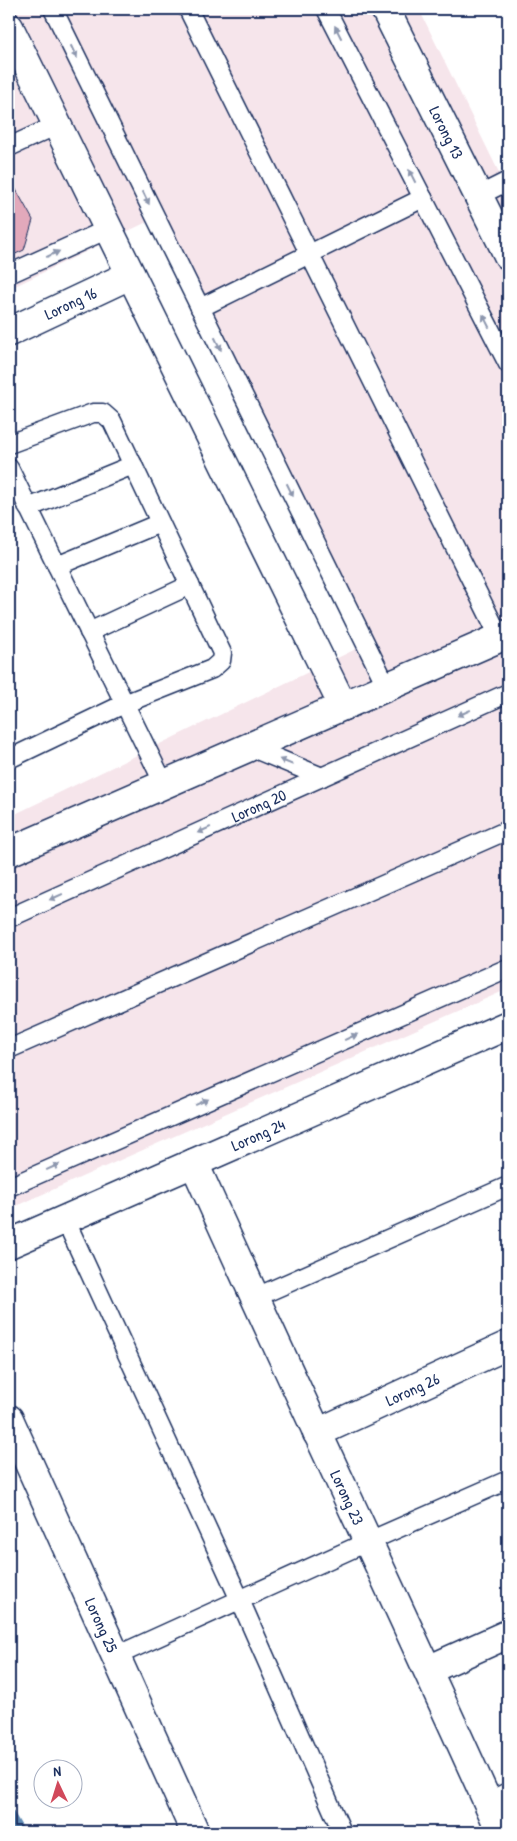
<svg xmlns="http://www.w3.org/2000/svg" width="517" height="1841" viewBox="0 0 517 1841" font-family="'Patrick Hand',sans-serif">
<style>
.built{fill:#f6e5eb}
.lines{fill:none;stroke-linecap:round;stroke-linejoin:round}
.stream{stroke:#5e8ab3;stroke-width:9}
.building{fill:#e2a9bb;stroke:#1b2f5e}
.lane-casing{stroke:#1b2f5e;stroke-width:21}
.street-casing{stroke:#1b2f5e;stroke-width:31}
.lane{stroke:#fff;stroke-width:18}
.street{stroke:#fff;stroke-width:28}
.oneway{fill:#8d97ae}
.labels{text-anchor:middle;stroke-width:4;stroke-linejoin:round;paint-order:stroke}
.street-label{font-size:16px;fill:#1b2f5e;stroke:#fff}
</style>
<rect width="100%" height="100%" fill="#fff"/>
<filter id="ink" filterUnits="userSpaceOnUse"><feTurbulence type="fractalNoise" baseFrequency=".02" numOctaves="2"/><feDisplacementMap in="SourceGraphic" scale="10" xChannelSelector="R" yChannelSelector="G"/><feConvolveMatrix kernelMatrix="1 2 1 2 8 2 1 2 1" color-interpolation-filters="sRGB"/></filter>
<g filter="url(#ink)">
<path class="built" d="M9,9H419L508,191V989L9,1209V817L358,648L149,221L9,289Z"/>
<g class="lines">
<path class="stream" d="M9,1813L20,1832"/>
</g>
<path class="building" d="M9,177L33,220L24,250L9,257Z"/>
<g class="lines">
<g class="lane-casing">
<g id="lane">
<path d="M53,9L387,687"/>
<path d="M188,9L500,638"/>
<path d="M326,9L508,364"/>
<path d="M9,147L57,125"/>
<path d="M478,196L508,181"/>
<path d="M9,274L108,229"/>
<path d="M200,308L423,198"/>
<path d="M9,444L93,413H103L112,421L222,653L221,661L212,669L124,704L9,759"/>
<path d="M9,468L164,784"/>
<path d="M28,508L133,465"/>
<path d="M57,566L160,523"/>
<path d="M89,632L190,585"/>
<path d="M250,747L322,777"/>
<path id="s1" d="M9,918L508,693"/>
<path d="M9,1049L508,830"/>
<path d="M9,1187L508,968"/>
<path d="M65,1219L240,1600L342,1832"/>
<path d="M254,1298L508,1186"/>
<path d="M116,1656L367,1542L508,1480"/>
<path d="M487,1802L508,1792"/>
</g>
</g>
<g class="street-casing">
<g id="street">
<path id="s2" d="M385,9L508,255"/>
<path d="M9,27L343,706"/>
<path id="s3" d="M9,332L130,275"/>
<path d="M9,852L508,634"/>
<path id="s4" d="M194,1163C294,1387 401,1608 501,1832"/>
<path id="s5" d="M9,1244L508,1025"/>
<path id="s6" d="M9,1419L195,1832"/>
<path id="s7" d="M317,1433L508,1345"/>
<path d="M428,1670L508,1634"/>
</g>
</g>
<use href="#lane" class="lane"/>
<use href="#street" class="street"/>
</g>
<defs><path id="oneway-solid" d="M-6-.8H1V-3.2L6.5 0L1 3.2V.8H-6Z" transform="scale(1.25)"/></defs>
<g class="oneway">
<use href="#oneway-solid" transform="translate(338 32) rotate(-117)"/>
<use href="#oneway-solid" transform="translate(74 52) rotate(64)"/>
<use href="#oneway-solid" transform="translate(412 176) rotate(-117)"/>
<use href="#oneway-solid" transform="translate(146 198) rotate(64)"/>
<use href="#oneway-solid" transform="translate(53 254) rotate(-24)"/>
<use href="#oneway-solid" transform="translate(486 321) rotate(-117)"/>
<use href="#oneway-solid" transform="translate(218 344) rotate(64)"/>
<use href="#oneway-solid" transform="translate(290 490) rotate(64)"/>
<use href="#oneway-solid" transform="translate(464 713) rotate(156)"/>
<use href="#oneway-solid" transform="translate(286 762) rotate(-157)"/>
<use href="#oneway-solid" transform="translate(204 830) rotate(156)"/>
<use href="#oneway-solid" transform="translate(56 897) rotate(156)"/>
<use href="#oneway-solid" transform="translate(351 1037) rotate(-24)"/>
<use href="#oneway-solid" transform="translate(202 1102) rotate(-24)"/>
<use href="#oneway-solid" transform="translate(53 1167) rotate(-24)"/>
</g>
</g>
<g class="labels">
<g class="street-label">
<text dy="6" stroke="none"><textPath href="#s2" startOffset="138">Lorong 13</textPath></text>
<text dy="6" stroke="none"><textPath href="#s3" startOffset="68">Lorong 16</textPath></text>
<text dy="6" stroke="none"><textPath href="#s1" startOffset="274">Lorong 20</textPath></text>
<text dy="6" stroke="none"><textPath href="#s5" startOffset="272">Lorong 24</textPath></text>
<text dy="6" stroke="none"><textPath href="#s7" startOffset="105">Lorong 26</textPath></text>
<text dy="6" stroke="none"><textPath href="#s4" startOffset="368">Lorong 23</textPath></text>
<text dy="6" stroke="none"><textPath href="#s6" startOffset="226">Lorong 25</textPath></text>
</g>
</g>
<rect width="517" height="1841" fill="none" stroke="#fff" stroke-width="30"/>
<rect x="15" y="15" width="487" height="1811" fill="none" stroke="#1b2f5e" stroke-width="2" filter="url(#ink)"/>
<g transform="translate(58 1784) rotate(356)"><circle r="24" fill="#ffffff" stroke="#a4acbf"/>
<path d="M0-4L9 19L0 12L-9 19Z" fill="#d1495b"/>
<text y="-8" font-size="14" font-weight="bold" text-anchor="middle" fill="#1b2f5e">N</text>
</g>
</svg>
